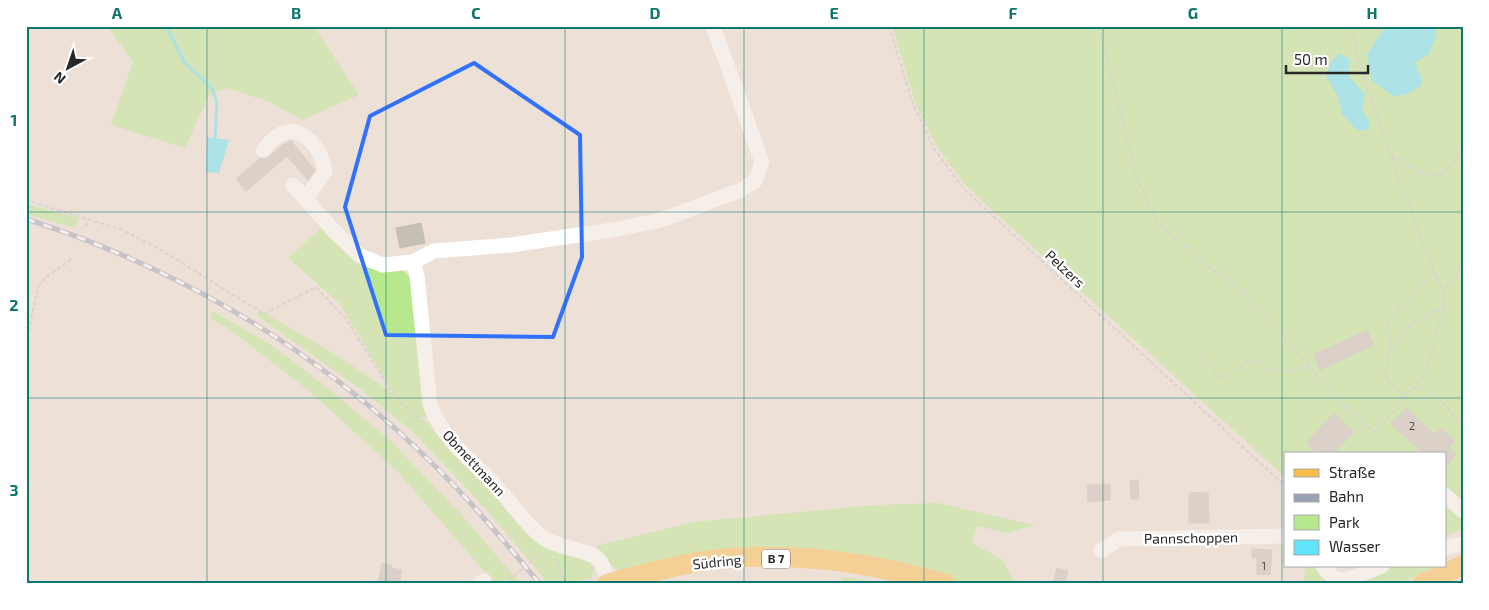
<svg xmlns="http://www.w3.org/2000/svg" width="1489" height="610" viewBox="0 0 1489 610" font-family="'Exo 2',sans-serif">
<style>
.green{fill:#b8e88d}
.water{fill:#5fe4f9}
.lines{fill:none;stroke-linecap:round;stroke-linejoin:round}
.stream{stroke:#5fe4f9;stroke-width:3}
.building{fill:#c6bfb6;stroke:#c7bcb1}
.path{stroke:#c3c3c3;stroke-width:2;stroke-dasharray:4 2.5;stroke-linecap:butt}
.minor{stroke:#fff;stroke-width:15}
.major{stroke:#fdbd4b;stroke-width:20}
.rail-casing{stroke:#9aa1b4;stroke-width:5}
.rail{stroke:#fff;stroke-width:3;stroke-dasharray:9;stroke-linecap:butt}
.marked{fill:none;stroke:#3171ff;stroke-width:4;stroke-linejoin:round}
.grid{fill:none;stroke:#0f766e;stroke-width:1;stroke-opacity:0.55}
.labels{text-anchor:middle;stroke-width:5;stroke-linejoin:round;paint-order:stroke}
.number-label{font-size:11px;fill:#4f4d4b}
.shield{fill:#fff;stroke:#686868;stroke-width:1}
.shield-label{font-size:12px;font-weight:bold;fill:#272727}
.street-label{font-size:14px;fill:#272727;stroke:#fff}
.neatline{fill:none;stroke:#0f766e;stroke-width:2}
.grid-label{font-size:16px;text-anchor:middle;font-weight:bold;fill:#0f766e}
</style>
<rect width="100%" height="100%" fill="#ece0d7"/>
<g class="green">
<path d="M107,26H314L359,95L302,120L270,102L226,88L209,95L185,148L111,125L133,62Z"/>
<path d="M892,26H1463V528L1445,537V454H1285V477L966,186L937,147L916,105Z"/>
<path d="M26,204L79,218L75,228L26,214Z"/>
<path d="M324,225L340,243L403,270L410,278L428,417H421L549,549L590,561L594,568L592,578L567,584H549L484,507L413,432L359,388L256,315L260,310L346,361L394,394L340,304L288,258Z"/>
<path d="M213,311L273,346L324,385L390,440L461,514L521,584H493V578L483,570L397,471L309,391L232,331L210,318Z"/>
<path d="M938,503L1035,525L1008,533L977,526L972,543L1003,560L1015,584H966L871,560L618,570L607,562L596,546L694,522L875,505Z"/>
<path d="M1306,566H1315L1321,578L1340,584H1303Z"/>
<path d="M1393,566H1436L1399,584H1348Z"/>
<path d="M844,577L884,584H839Z"/>
</g>
<g class="water">
<path d="M1386,26L1436,27V35L1429,54L1416,62C1416,71 1423,76 1422,85L1405,95L1393,96L1372,81L1367,54Z"/>
<path d="M1340,53L1349,59V77L1365,94L1362,110L1370,124L1365,131L1357,130L1342,114L1338,96L1326,76L1330,63Z"/>
<path d="M207,137L229,140L219,173L206,172Z"/>
</g>
<g class="lines">
<path class="stream" d="M166,26L185,63L212,88L217,103L215,137"/>
</g>
<g class="building">
<path d="M291,141L315,170L308,180L287,156L246,191L236,179L260,158L266,159L282,145Z"/>
<path d="M421,223L425,243L400,248L396,228Z"/>
<path d="M1367,330L1374,345L1320,370L1314,355Z"/>
<path d="M1406,408L1435,435L1441,428L1455,441L1449,448L1456,455L1445,467V454H1424L1391,424Z"/>
<path d="M1334,413L1354,432L1333,454H1318L1306,443Z"/>
<path d="M1138,480L1139,499H1131L1130,481Z"/>
<path d="M1110,484V500L1088,502L1087,485Z"/>
<path d="M1208,492L1209,523H1189V493Z"/>
<path d="M1252,549L1272,550L1270,575L1257,574V558L1252,557Z"/>
<path d="M382,563L392,565L391,568L402,570L399,584H378Z"/>
<path d="M1057,568L1068,571L1065,584H1053Z"/>
</g>
<g class="lines">
<g class="path">
<path d="M889,26L913,104L935,150L965,190L1285,486"/>
<path d="M1099,26L1137,179L1156,220L1196,257L1240,290L1278,329L1340,402L1374,432L1415,387L1426,368L1445,307"/>
<path d="M1353,26C1355,64 1372,101 1385,137C1403,189 1421,241 1443,291"/>
<path d="M1392,154C1419,177 1449,188 1463,145"/>
<path d="M26,200L123,230L163,251L264,314L316,287L347,320L394,396L423,422"/>
<path d="M86,226L88,219"/>
<path d="M26,344L38,288L43,280L73,258"/>
<path d="M1198,349L1219,377L1222,378L1248,362H1257L1272,371H1291L1308,366"/>
<path d="M1389,354L1411,324L1445,307L1443,291L1463,266"/>
<path d="M1415,387C1442,394 1444,407 1463,425"/>
<path d="M1404,398L1388,381L1386,373L1391,339L1387,324L1434,271"/>
<path d="M555,558L565,584"/>
<path d="M504,584L543,552"/>
<path d="M677,584L684,581"/>
</g>
<g class="minor">
<path d="M263,150C268,145 274,137 281,134C303,123 324,152 325,172L305,199"/>
<path d="M293,185L334,231L360,256L383,265L413,262L434,251L511,245L612,230L661,220L741,190L755,181L762,162L713,26"/>
<path d="M413,262L417,276L430,404C444,442 470,458 496,486C512,503 524,523 542,537C558,549 588,549 598,559C604,564 606,576 608,583"/>
<path d="M1445,495L1463,511"/>
<path d="M1445,548L1463,544"/>
<path d="M1101,551L1119,539L1285,536"/>
<path d="M1323,566L1332,577L1344,581L1382,566"/>
<path d="M479,584L484,581"/>
</g>
<g class="major">
<path d="M607,584C639,575 671,566 704,561C784,550 869,562 946,584"/>
<path d="M1422,584L1463,565"/>
</g>
<g class="rail-casing">
<path id="rail" d="M26,219C170,265 302,341 412,444C459,487 499,535 540,584"/>
</g>
<use href="#rail" class="rail"/>
</g>
<path d="M0 0H1489V610H0ZM474,63L580,135L582,257L553,337L386,335L345,207L370,116Z" fill="#ece0d7" fill-opacity=".55" fill-rule="evenodd"/>
<path class="marked" d="M474,63L580,135L582,257L553,337L386,335L345,207L370,116Z"/>
<path class="grid" d="M207,26V584M386,26V584M565,26V584M744,26V584M924,26V584M1103,26V584M1282,26V584M26,212H1463M26,398H1463"/>
<g class="labels">
<g class="number-label">
<text x="1412" y="430">2</text>
<text x="1264" y="570">1</text>
</g>
<rect class="shield" x="762" y="549.5" width="28" height="19" rx="4"/>
<g class="shield-label">
<text x="776" y="563">B 7</text>
</g>
<g class="street-label">
<text transform="translate(1065 269) rotate(43)" y="5">Pelzers</text>
<text transform="translate(474 463) rotate(47)" y="5">Obmettmann</text>
<text transform="translate(1191 538) rotate(-1)" y="5">Pannschoppen</text>
<text transform="translate(717 562) rotate(-6)" y="5">Südring</text>
</g>
</g>
<rect width="1489" height="610" fill="none" stroke="#ffffff" stroke-width="55"/>
<rect x="1284" y="452" width="162" height="115" fill="#ffffff" stroke="#a9a9a9"/>
<rect x="1294" y="469" width="25" height="8" fill="#fdbd4b" stroke="#a9a9a9"/>
<text x="1329" y="478" font-size="15" fill="#272727">Straße</text>
<rect x="1294" y="494" width="25" height="8" fill="#9aa1b4" stroke="#a9a9a9"/>
<text x="1329" y="502" font-size="15" fill="#272727">Bahn</text>
<rect x="1294" y="515" width="25" height="15" fill="#b8e88d" stroke="#a9a9a9"/>
<text x="1329" y="528" font-size="15" fill="#272727">Park</text>
<rect x="1294" y="540" width="25" height="15" fill="#5fe4f9" stroke="#a9a9a9"/>
<text x="1329" y="552" font-size="15" fill="#272727">Wasser</text>
<g transform="translate(68 68) rotate(220)" stroke="#ffffff" stroke-width="4" paint-order="stroke">
<path d="M0-4L9 19L0 12L-9 19Z" fill="#272727"/>
<text y="-8" font-size="14" font-weight="bold" text-anchor="middle" fill="#272727">N</text>
</g>
<path d="M1286 65v8h82v-8" fill="none" stroke="#272727" stroke-width="2.5"/>
<text x="1294" y="65" font-size="15" fill="#272727" stroke="#ffffff" stroke-width="4" paint-order="stroke">50 m</text>
<rect x="28" y="28" width="1434" height="554" class="neatline"/>
<g class="grid-label">
<text x="117" y="19">A</text>
<text x="296" y="19">B</text>
<text x="476" y="19">C</text>
<text x="655" y="19">D</text>
<text x="834" y="19">E</text>
<text x="1013" y="19">F</text>
<text x="1193" y="19">G</text>
<text x="1372" y="19">H</text>
<text x="14" y="126">1</text>
<text x="14" y="311">2</text>
<text x="14" y="496">3</text>
</g>
</svg>
